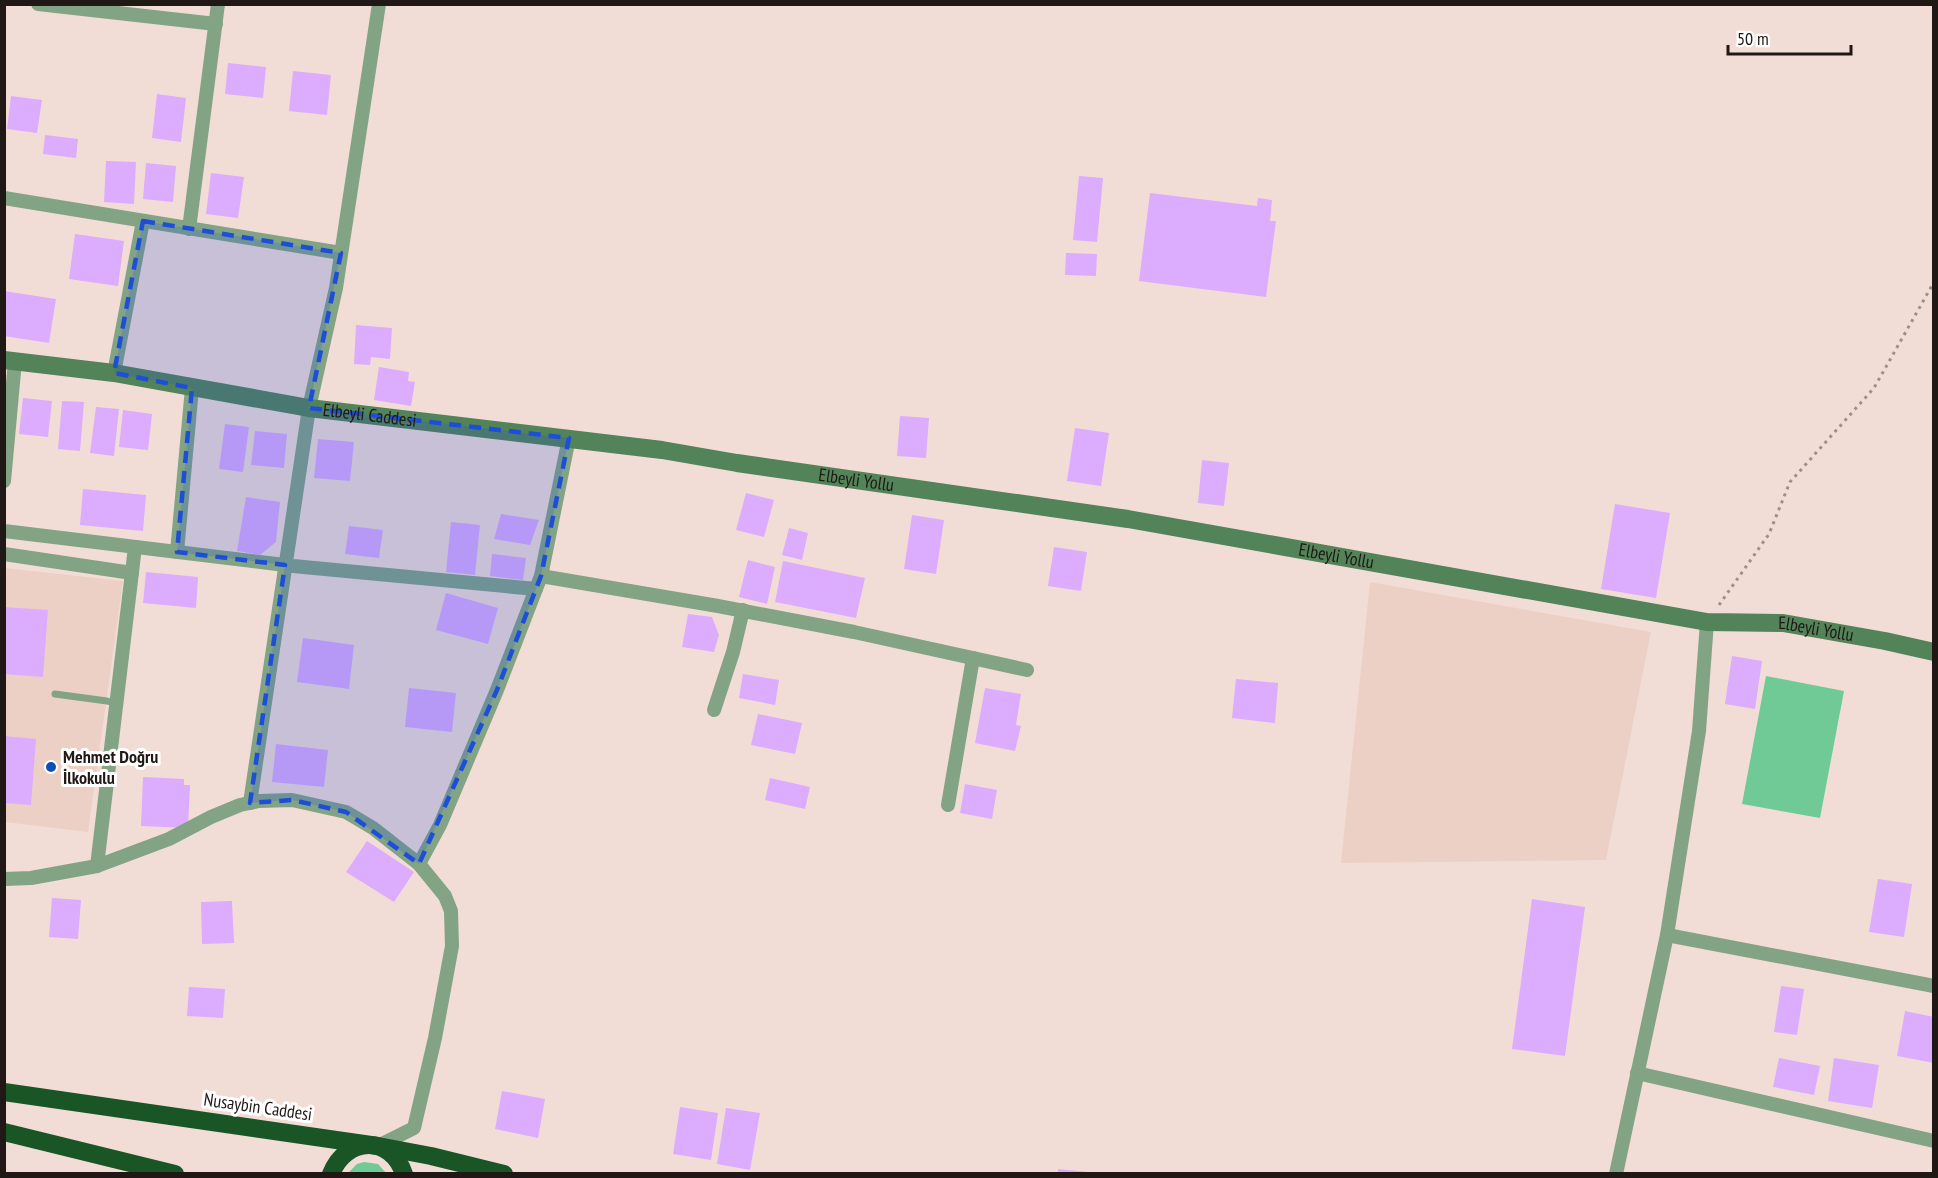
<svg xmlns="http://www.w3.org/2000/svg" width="1938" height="1178" viewBox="0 0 1938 1178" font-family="'PT Sans Narrow',sans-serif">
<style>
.built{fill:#ecd0c5}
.green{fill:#70ca96}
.building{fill:#dcacff}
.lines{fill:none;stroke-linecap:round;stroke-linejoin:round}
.path{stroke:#9f8f8a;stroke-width:3;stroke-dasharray:3 4.5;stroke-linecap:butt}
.lane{stroke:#83a385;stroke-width:7}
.street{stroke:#83a385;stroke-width:14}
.secondary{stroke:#538358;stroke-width:18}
.highway{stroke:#1a5525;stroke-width:18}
.marked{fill:#1d4ed8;fill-opacity:0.2;stroke:#1d4ed8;stroke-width:4.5;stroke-dasharray:12 8;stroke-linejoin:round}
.poi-dot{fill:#0e4eb9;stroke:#fff;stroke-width:2}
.labels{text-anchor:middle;stroke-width:6;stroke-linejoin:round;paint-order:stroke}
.street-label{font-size:18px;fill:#1f1815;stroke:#fff}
.poi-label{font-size:18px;font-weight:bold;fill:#1f1815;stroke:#fff;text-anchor:start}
</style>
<rect width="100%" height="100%" fill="#f2ddd6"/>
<g class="built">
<path d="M5,568L123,581L88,832L5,822Z"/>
<path d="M1370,582L1651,632L1606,860L1341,863Z"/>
</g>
<g class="green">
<path d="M1766,676L1844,691L1820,818L1742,804Z"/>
<path d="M364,1162L378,1164L386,1173H348L357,1164Z"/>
</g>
<g class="building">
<path d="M228,63L266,67L263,98L225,94Z"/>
<path d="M293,71L331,75L327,115L289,111Z"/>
<path d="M157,94L186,98L181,142L152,138Z"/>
<path d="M11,96L42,100L37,133L7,129Z"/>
<path d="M45,135L78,139L76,158L43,154Z"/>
<path d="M106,161L136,162L134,204L104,202Z"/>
<path d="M146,163L176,166L173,202L143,199Z"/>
<path d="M211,173L244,177L238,218L206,214Z"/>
<path d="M1079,176L1103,178L1097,242L1073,240Z"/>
<path d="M1150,193L1257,206L1258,198L1272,200L1270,221H1276L1266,297L1139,281Z"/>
<path d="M75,234L124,241L118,286L69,279Z"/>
<path d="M1066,253L1097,254L1096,276L1065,275Z"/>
<path d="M4,291L56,299L49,343L4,336Z"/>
<path d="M356,325L392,328L390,359L371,357L370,365L354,364Z"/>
<path d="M379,367L409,372L408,381L415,382L411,406L374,400Z"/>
<path d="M23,398L52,401L48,437L19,434Z"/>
<path d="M62,401L84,402L80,451L58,449Z"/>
<path d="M96,407L119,409L114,456L90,453Z"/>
<path d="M123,410L152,414L148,450L119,447Z"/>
<path d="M900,416L929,418L926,458L897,456Z"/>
<path d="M225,424L249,427L243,472L219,469Z"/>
<path d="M1075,428L1109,433L1101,486L1067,481Z"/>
<path d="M255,431L287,434L284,468L251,465Z"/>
<path d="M318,439L354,442L350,481L314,478Z"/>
<path d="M1202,460L1229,463L1224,506L1198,503Z"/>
<path d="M83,489L146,495L143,531L80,525Z"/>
<path d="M746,493L774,500L764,537L736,530Z"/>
<path d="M246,497L280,502L276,542L260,555L237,551Z"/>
<path d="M1615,504L1670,513L1656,598L1601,589Z"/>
<path d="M501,514L539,520L530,545L494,539Z"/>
<path d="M912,515L944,520L936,574L904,569Z"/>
<path d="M451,522L480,525L475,575L446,572Z"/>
<path d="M349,526L383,530L379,558L345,554Z"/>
<path d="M789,528L808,533L802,560L782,555Z"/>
<path d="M1054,547L1087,552L1081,591L1048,586Z"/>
<path d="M492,554L526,558L523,580L490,576Z"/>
<path d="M748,560L775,567L767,604L739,597Z"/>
<path d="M783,561L865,578L856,618L775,602Z"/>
<path d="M146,572L198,577L196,608L143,603Z"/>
<path d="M446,593L498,608L488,644L436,630Z"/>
<path d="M4,607L48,610L43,677L4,674Z"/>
<path d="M688,614L712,617L719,635L714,652L682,647Z"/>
<path d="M303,638L354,645L349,689L297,682Z"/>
<path d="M1732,656L1762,661L1755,709L1725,704Z"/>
<path d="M743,674L779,680L775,705L739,698Z"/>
<path d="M1236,679L1278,683L1275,723L1232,718Z"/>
<path d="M409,688L456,693L452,732L405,727Z"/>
<path d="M985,688L1021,694L1016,725L1021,726L1015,751L975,743Z"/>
<path d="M758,714L802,723L795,754L751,745Z"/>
<path d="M4,736L36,739L31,805L4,803Z"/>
<path d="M276,744L328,750L324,787L272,782Z"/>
<path d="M143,777L184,779V785H190L188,828L141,826Z"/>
<path d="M770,778L810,787L805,809L765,800Z"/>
<path d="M965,784L997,790L992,819L960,813Z"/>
<path d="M367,841L414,872L394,902L346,872Z"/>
<path d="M1878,879L1912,884L1904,937L1869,932Z"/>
<path d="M52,898L81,900L78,939L49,937Z"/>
<path d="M1532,899L1585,907L1565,1056L1512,1049Z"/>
<path d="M232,901L234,943L202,944L201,902Z"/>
<path d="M1781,986L1804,989L1797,1035L1774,1032Z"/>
<path d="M189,987L225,989L223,1018L187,1016Z"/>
<path d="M1905,1011L1934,1017V1063L1897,1056Z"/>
<path d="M1779,1058L1820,1066L1814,1095L1773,1087Z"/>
<path d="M1834,1058L1879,1065L1872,1108L1828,1101Z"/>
<path d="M502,1091L545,1099L538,1138L495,1129Z"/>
<path d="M680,1107L718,1113L711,1160L673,1154Z"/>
<path d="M726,1108L760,1113L750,1170L717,1164Z"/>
<path d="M1058,1169L1090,1172V1174H1058Z"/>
</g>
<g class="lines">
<path class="path" d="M1719,605L1769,534L1790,482L1874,388L1934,282"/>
<path class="lane" d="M55,694L107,701L117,704"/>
<g class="street">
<path d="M38,4L216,24"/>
<path d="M4,198L341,253"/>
<path d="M189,229L218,4"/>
<path d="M114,373L143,221"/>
<path d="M4,481L15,361"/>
<path d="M4,531L293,566L536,589"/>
<path d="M177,552L192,388"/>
<path d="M4,554L132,573"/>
<path d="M541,576L718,606L854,632L1027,670"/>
<path d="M714,710L733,652L743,610"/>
<path d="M250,803L309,408L336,288L379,4"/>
<path d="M948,805L973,658"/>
<path d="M419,864L440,825L497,690L541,576L569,438"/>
<path d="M97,866L135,547"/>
<path d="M4,879L31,878L97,866L169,839L211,817L240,805L259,801L292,800L346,812L373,828L419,864L445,896L451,911L452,946L435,1038L414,1128L378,1146"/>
<path d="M1667,935L1934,986"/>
<path d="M1637,1073L1934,1141"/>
<path d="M1616,1174L1667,935L1699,731L1707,622"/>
</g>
<path class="secondary" id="s1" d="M4,360L114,373L309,408L662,450L737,463L1128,519L1707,622L1783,623L1885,641L1934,652"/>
<g class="highway">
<path d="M4,1092L378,1146L431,1156L504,1174"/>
<path d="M4,1132L175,1174"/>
<path d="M331,1174C346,1136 391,1135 404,1174"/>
</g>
</g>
<path class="marked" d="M143,221L341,253L309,408L569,438L541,576L497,690L419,864L346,812L292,800L250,803L285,565L177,552L192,388L114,373Z"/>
<circle class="poi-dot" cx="51" cy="767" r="6"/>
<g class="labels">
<g class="street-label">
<text dy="6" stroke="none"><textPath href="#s1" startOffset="370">Elbeyli Caddesi</textPath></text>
<text dy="6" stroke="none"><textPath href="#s1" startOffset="861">Elbeyli Yollu</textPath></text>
<text dy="6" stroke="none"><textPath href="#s1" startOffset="1347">Elbeyli Yollu</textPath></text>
<text dy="6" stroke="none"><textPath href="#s1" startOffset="1833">Elbeyli Yollu</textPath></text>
<text transform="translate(258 1107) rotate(8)" y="6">Nusaybin Caddesi</text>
</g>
<g class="poi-label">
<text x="63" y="763">Mehmet Doğru<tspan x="63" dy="21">İlkokulu</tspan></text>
</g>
</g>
<rect width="1938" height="1178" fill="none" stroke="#1f1815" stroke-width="12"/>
<path d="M1728 45v9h123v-9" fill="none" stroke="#1f1815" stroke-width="3"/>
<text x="1737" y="45" font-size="18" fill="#1f1815" stroke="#ffffff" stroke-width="4.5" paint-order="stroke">50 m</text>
</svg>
